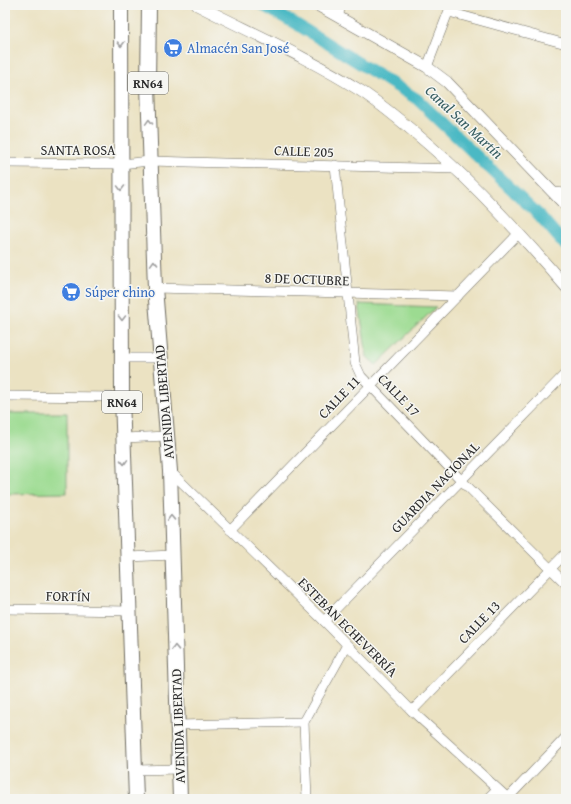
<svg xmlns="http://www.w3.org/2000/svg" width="571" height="804" viewBox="0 0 571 804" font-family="'Gentium Book Plus',serif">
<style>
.green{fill:#9cdb91;stroke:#64835e}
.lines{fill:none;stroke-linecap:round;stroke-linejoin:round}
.canal{stroke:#4bb9c4;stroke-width:12}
.minor-casing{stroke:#6e6b60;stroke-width:10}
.tertiary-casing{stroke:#6e6b60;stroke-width:12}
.primary-casing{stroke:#6e6b60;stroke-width:16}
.minor{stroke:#fff;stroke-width:9}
.tertiary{stroke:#fff;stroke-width:11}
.primary{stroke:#fff;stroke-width:14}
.oneway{stroke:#a0a0a0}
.labels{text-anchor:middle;stroke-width:3;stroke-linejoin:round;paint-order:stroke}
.shield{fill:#f6f6f2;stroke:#686867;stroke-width:1}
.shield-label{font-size:13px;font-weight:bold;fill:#2b2b2b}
.shop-label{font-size:14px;fill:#366cbe;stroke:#f6f6f2;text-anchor:start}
.street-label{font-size:14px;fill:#2b2b2b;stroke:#f6f6f2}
.water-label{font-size:15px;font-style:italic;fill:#365d61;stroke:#f6f6f2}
</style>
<rect width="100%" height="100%" fill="#f6f6f2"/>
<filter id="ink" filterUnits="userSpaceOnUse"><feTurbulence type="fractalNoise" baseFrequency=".025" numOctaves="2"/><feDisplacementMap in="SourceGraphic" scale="8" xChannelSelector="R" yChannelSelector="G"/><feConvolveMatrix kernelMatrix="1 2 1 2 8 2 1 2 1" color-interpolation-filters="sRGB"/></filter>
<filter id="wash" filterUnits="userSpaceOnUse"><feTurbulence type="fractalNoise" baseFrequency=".012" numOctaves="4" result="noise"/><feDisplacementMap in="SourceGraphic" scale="16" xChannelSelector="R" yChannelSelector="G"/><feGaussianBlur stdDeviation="0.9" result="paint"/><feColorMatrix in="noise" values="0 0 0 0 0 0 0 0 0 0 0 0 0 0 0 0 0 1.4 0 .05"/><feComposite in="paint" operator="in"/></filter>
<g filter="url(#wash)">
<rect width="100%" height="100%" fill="#ebe2c2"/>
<g class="green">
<path d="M359,304L436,307L376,365L367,357Z"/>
<path d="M5,413H67V493L5,494Z"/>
</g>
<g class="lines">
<path class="canal" d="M262,5L296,24L417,99L540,216L566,246"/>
</g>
</g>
<g filter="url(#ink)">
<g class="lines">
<g class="minor-casing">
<g id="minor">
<path d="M449,12L566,44"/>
<path d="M339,17L340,5"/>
<path d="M427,67L451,5"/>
<path d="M5,163L121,164L150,161L456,169"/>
<path d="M335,165L355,363L361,376L461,480L566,584"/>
<path d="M553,192L566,193"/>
<path d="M155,288L458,296"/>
<path d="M122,358H161"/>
<path d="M5,396L122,397"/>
<path d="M124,438L167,436"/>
<path d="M170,471L324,621L412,711L509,799"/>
<path d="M230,530L519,233"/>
<path d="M128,557L173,555"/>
<path d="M5,609L130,611"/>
<path d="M324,621L566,373"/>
<path d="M412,711L566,553"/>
<path d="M178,725L304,722"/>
<path d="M135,770L179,769"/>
<path d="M508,798L566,737"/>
<path d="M307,799L304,722L347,645"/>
<path d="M487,799L497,789"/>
</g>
</g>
<g class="tertiary-casing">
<g id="tertiary">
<path d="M197,5C252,33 309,58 361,91C384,106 406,125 427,143C478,187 522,236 566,287"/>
<path d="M317,5L427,67L447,82L566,206"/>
</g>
</g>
<g class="primary-casing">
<g id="primary">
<path d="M121,5L122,397L136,799"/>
<path d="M149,5L148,85L155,288L170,471L180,799"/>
</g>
</g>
<use href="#minor" class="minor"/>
<use href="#tertiary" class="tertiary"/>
<use href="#primary" class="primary"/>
</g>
<defs><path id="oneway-chevron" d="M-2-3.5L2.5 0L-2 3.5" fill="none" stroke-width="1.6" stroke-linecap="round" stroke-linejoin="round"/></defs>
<g class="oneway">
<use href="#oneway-chevron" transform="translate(121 44) rotate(90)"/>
<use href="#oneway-chevron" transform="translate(149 122) rotate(-92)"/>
<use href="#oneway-chevron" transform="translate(121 188) rotate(90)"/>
<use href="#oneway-chevron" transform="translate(154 263) rotate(-92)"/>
<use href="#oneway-chevron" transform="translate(122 318) rotate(90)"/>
<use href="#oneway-chevron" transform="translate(124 462) rotate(88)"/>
<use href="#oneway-chevron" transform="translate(171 518) rotate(-92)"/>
<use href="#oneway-chevron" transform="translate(175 648) rotate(-92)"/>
</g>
</g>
<defs>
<g id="supermarket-disc" transform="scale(1)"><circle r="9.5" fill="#3f7fe0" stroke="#f6f6f2"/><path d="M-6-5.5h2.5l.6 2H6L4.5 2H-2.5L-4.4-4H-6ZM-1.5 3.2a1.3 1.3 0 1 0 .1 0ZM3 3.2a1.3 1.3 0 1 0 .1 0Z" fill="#fff"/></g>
</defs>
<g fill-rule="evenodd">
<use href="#supermarket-disc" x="173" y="48"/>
<use href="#supermarket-disc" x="71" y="292"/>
</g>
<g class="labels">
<g class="shield">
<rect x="128" y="72" width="40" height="22" rx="3"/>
<rect x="102" y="391" width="40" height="22" rx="3"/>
</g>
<g class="shield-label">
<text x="148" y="88">RN64</text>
<text x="122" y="407">RN64</text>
</g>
<g class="shop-label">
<text x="187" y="53">Almacén San José</text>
<text x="85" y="297">Súper chino</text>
</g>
<g class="street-label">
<text x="78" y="155">SANTA ROSA</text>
<text transform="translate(304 151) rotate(2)" y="5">CALLE 205</text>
<text transform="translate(307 279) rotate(2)" y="5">8 DE OCTUBRE</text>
<text transform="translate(399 395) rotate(46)" y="5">CALLE 17</text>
<text transform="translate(339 397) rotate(-46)" y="5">CALLE 11</text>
<text transform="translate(164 402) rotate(-95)" y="5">AVENIDA LIBERTAD</text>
<text transform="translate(435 487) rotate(-46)" y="5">GUARDIA NACIONAL</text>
<text transform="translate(68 596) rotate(1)" y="5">FORTÍN</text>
<text transform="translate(479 622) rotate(-46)" y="5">CALLE 13</text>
<text transform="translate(348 627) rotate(45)" y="5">ESTEBAN ECHEVERRÍA</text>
<text transform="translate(178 726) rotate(-92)" y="5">AVENIDA LIBERTAD</text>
</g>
<g class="water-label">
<text transform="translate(464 122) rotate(43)" y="5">Canal San Martín</text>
</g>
</g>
<rect width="571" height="804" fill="none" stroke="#f6f6f2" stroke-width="20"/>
</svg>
